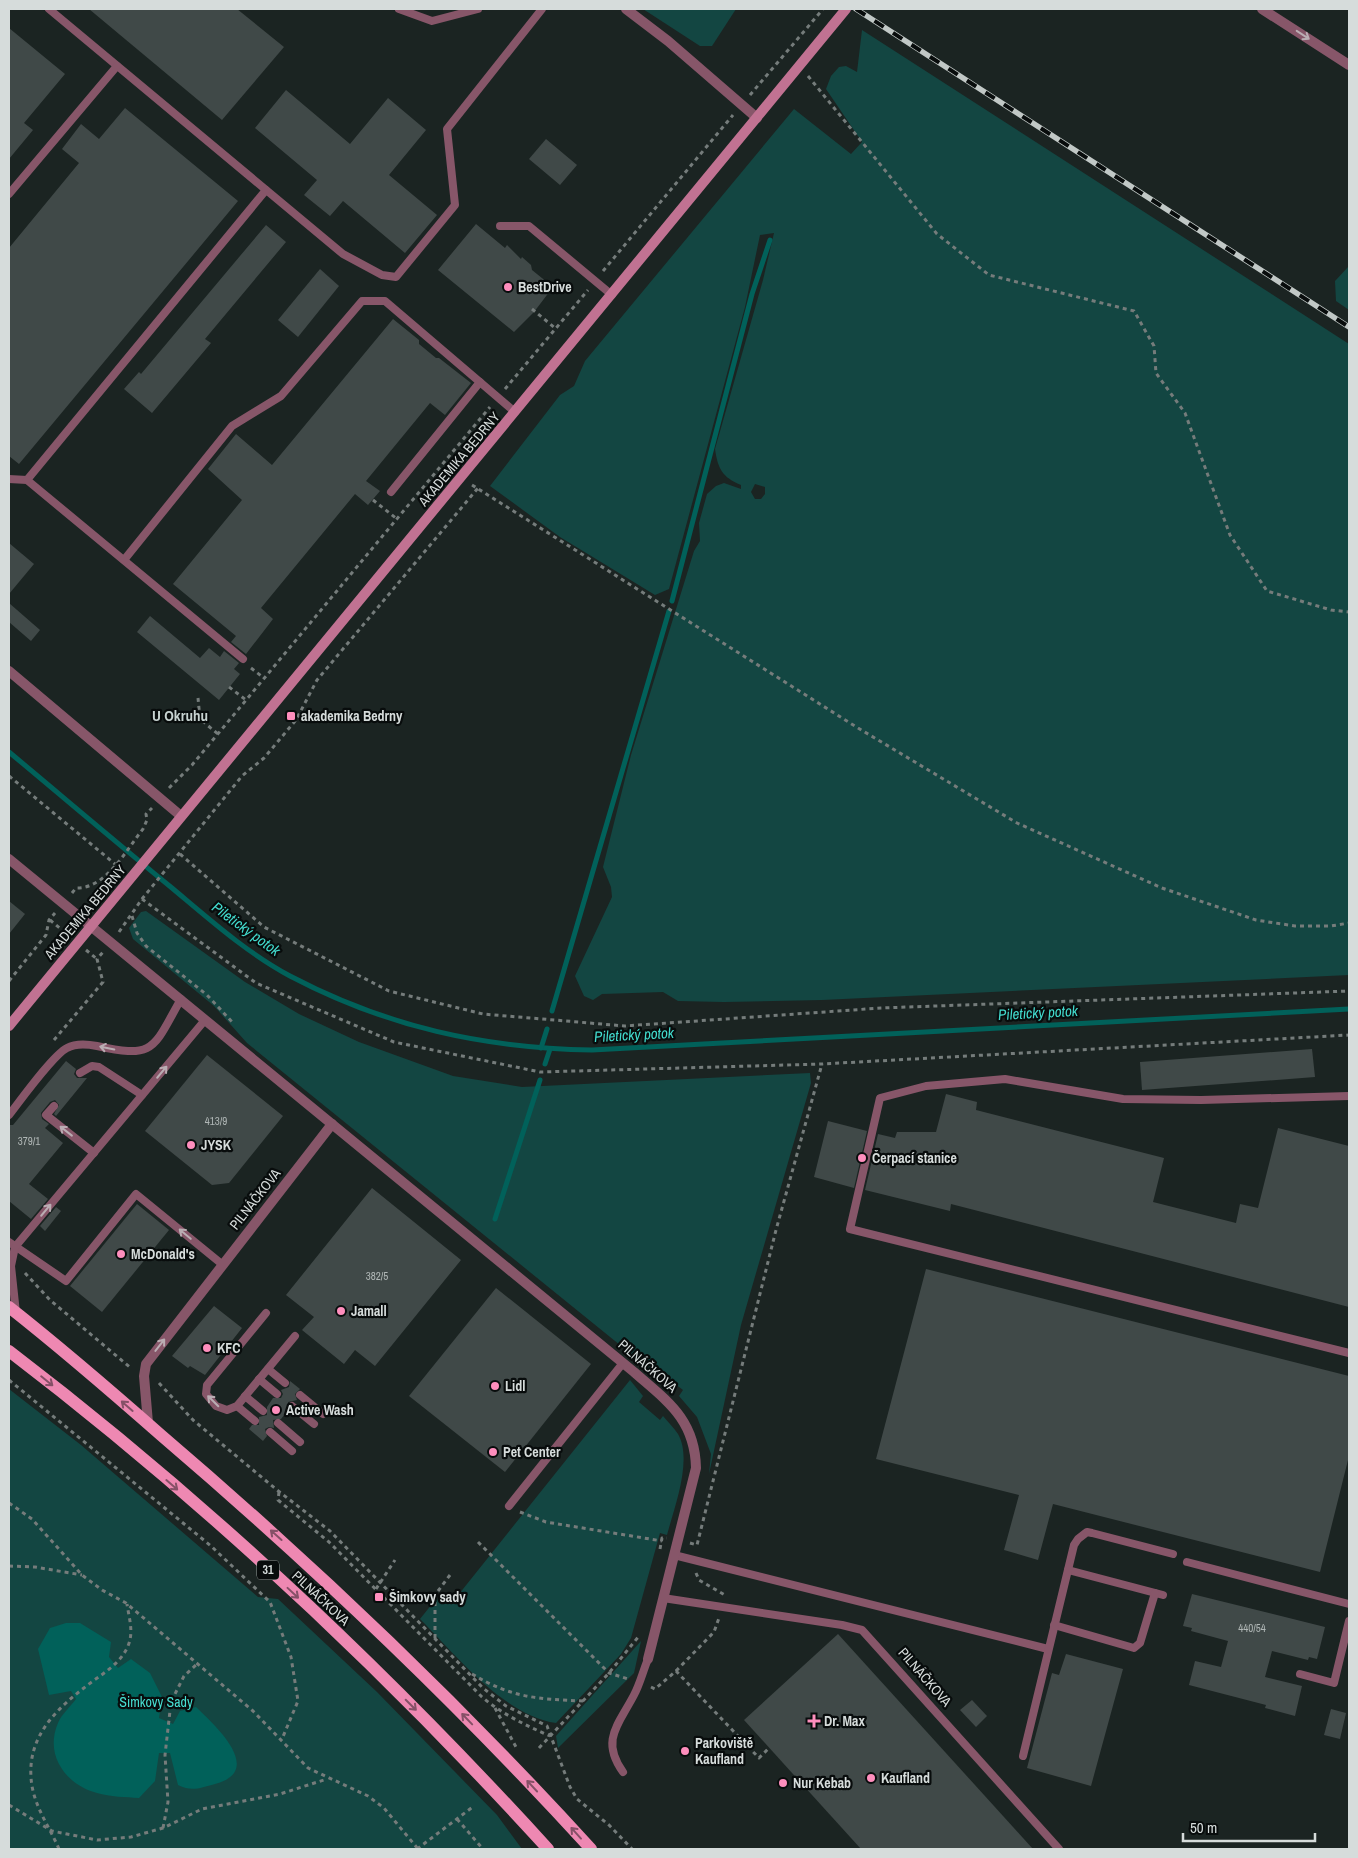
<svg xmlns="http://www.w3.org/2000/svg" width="1358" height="1858" viewBox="0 0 1358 1858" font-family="'Archivo Narrow',sans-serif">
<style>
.green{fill:#134642;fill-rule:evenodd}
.water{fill:#01615a}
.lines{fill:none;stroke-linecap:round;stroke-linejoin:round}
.stream{stroke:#01615a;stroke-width:5}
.building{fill:#404948}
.path{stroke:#757c7b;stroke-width:3;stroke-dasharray:4 4;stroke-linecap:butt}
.lane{stroke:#875669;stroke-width:8}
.street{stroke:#875669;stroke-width:10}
.secondary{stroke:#c17292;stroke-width:10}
.primary{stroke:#ee88b2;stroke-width:12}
.rail-casing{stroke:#c1c8c6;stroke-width:5.5}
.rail{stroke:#080c0c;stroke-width:4;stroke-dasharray:11;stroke-linecap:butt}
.oneway{stroke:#baadb3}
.oneway2{stroke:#865067}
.poi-dot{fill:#fe8ebd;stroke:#080c0c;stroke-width:2}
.labels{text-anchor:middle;stroke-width:4.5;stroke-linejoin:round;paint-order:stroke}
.number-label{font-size:11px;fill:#b0b7b6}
.shield{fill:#080c0c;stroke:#989e9d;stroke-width:1}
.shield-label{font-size:12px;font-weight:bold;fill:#d6dcdb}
.poi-label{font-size:14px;font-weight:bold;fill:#d6dcdb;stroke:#080c0c;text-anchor:start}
.street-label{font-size:14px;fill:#d6dcdb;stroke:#080c0c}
.park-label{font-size:14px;fill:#47dfd2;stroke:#080c0c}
.neighbourhood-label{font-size:15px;font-weight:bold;fill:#c7d2d0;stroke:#080c0c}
.water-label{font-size:15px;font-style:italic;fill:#42dbce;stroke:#080c0c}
</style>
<rect width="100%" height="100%" fill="#1b2422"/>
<g class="green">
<path d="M643,9H736L712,46H700Z"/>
<path d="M862,30L1349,344V975L822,1000L724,1002L678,1001L663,992L602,994L593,1000L584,996L575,976L612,897L611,887L603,867L631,755L694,551L700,541L699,523L707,494L716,486L724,483L741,489V485C722,477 718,469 715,449L763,280L774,233L760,235L745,307L669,589L655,595L560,537L490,486L560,395L574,386L585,361L794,109L851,154L862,142L826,89L831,76L839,67L846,66L857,72ZM755,484L765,487V494L761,499H755L751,492Z"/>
<path d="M1349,266V310L1336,301L1335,281Z"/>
<path d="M146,911L245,982L299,1014L359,1042L453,1076L522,1087L810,1073L811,1083L741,1325L709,1474L711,1454L697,1417L679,1396L683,1390L662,1374L658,1379L636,1358L247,1043L214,1006L133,939L129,928L141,912Z"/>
<path d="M630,1380L643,1396L639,1402L660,1420L663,1416C668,1422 674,1428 678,1434C693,1460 674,1508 667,1535L660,1533L631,1638L621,1654L556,1723C503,1715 456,1655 420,1619L436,1599L451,1604Z"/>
<path d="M9,1389L81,1445L258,1597L278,1599L377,1692L497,1815L522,1849H9Z"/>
<path d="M641,1641L634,1673L558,1748L556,1736Z"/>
</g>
<path class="water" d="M66,1623H80L111,1642L109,1657L118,1668L131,1659L150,1673L162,1697L159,1718L173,1724L180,1711L196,1707C216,1726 265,1771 215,1784C200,1788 192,1792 178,1785L170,1753H159L155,1781L139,1798C126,1797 110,1797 97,1793C66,1785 44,1755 58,1723C61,1715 71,1706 76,1699L71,1691L49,1695L38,1649L50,1628Z"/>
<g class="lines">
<g class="stream">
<path d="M672,601L752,294L770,240"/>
<path d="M9,752C63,797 117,843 172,888C209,919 247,953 290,976C387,1027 483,1048 592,1050L1349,1009"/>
<path d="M552,1011L669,611"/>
<path d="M541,1048L547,1029"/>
<path d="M545,1064L550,1049"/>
<path d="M495,1219L540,1080"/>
</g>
</g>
<g class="building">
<path d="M89,9H237L284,47L222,120Z"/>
<path d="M9,28L65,74L24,123L33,130L9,159Z"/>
<path d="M286,90L350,144L388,98L426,130L389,175L437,215L405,253L343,201L330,216L304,195L317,180L255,128Z"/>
<path d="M125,108L238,201L19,464L9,456V248L79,163L62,149L81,124L99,139Z"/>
<path d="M546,139L577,165L560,185L529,159Z"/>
<path d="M476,224L505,248L507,245L521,259L522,257L531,265L532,270L553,287L534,312L514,332L438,270Z"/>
<path d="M266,225L286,242L205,339L211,343L152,413L124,389L139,372L141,374Z"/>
<path d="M320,269L339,286L298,337L278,320Z"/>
<path d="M393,319L419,340V344L436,358H439L471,383L445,415L430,403L366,481L380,491L368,505L355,494L261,608L273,619L246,654L231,642L236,636L173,584L242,500L208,469L236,434L272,465Z"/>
<path d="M9,543L34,564L9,594Z"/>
<path d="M9,603L40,630L31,641L9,622Z"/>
<path d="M150,616L200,658L209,648L220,657L224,651L239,663L234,669L240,674L219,700L137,632Z"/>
<path d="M9,901L25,914L9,934Z"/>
<path d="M1312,1049L1315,1077L1142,1090L1140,1062Z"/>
<path d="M207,1055L283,1116L229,1183L212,1185L145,1131Z"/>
<path d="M66,1061L76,1069L74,1074L77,1078H87L56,1116L54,1114L59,1105L55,1100L50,1102L41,1113L42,1119L49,1124L45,1128L63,1143L29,1184L48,1199L31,1219L9,1201V1125H13Z"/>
<path d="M946,1094L977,1102L976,1110L1164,1158L1153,1202L1236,1223L1240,1204L1258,1208L1278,1128L1349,1146V1307L951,1204L950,1211L865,1190L878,1134L895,1138L897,1132H936Z"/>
<path d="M828,1121L867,1131L854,1188L814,1177Z"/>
<path d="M372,1188L461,1260L375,1366L355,1350L344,1364L302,1330L314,1317L286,1295Z"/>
<path d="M137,1204L169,1230L102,1312L70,1286Z"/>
<path d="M56,1207L61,1211L45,1231L40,1226Z"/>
<path d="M926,1269L1349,1376V1456L1320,1572L1053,1504L1038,1560L1004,1550L1019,1495L876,1459Z"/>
<path d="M496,1288L591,1364L505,1472L409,1396Z"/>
<path d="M214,1306L242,1328L205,1375L190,1366L188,1368L172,1356Z"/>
<path d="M290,1381L300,1389L295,1394L297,1400L288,1402V1410L281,1419L273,1420L274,1428L269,1427L265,1429L267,1436L263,1441L249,1429L252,1425H259V1417L267,1415V1407L273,1398H281L283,1394L281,1390L289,1387Z"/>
<path d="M1192,1594L1325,1627L1317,1659L1309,1657L1308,1660L1272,1651L1265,1677L1302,1686L1295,1716L1265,1708L1266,1705L1189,1685L1195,1661L1221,1667L1228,1641L1191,1631L1192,1628L1183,1626Z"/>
<path d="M838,1634L1033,1849H861L744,1720Z"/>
<path d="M1066,1654L1123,1669L1091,1786L1027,1768L1052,1673L1059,1675Z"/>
<path d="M972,1700L987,1716L976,1727L960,1710Z"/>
<path d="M1331,1709L1346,1713L1340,1739L1324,1735Z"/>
</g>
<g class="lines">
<g class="path">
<path d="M808,76L937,234L989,275L1134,311L1154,346L1156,373L1185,413L1230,535L1267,591L1331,610L1349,612"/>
<path d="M750,95L823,9"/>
<path d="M603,271L733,115"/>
<path d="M532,309L555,328"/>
<path d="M505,389L588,290"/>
<path d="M472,485L858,728L1017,823L1162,888L1256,920L1295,926H1331L1349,923"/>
<path d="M373,500L397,519"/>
<path d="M251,668L264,678"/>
<path d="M229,687L246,700"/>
<path d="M198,698L200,719L218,734"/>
<path d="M9,776L115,864"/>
<path d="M169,788L192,765L490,407"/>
<path d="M180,854L264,927L389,991L483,1014L625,1026L881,1008L1349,991"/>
<path d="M72,893L76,888C106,889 126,850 143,829L147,820L146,814L152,808"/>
<path d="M142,899L256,983L394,1042L540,1072L822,1064L1349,1035"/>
<path d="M132,916L137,933L146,946L207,995L234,1024"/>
<path d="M50,920L68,935"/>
<path d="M119,932L142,899L242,776L264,758L296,720L317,680L478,488"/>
<path d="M86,950L97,959"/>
<path d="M9,981L46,935L49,920L55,913"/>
<path d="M54,1040L103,982L97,959L103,952"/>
<path d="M25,1273L50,1300L132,1369"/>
<path d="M9,1380L211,1546L270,1602L291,1657L298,1701L282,1739"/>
<path d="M159,1383L193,1420L277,1490L330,1531L483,1688L506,1706L547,1726L570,1787L577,1799L609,1825L632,1849"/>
<path d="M279,1492L278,1500L329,1542L482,1697C502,1714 525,1725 550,1736"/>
<path d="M9,1503L32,1519L82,1575L102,1590L126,1603L253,1711L308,1768L368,1796L384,1808L418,1849"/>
<path d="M520,1512L546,1522L662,1541"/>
<path d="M478,1542L609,1673L628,1679"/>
<path d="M690,1543L697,1545L776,1230L822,1064"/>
<path d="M660,1549L662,1538H667"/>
<path d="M9,1566L35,1567L82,1575"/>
<path d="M696,1573L699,1580L725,1595"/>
<path d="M376,1589L395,1560"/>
<path d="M435,1638V1595L450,1575"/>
<path d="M676,1671L714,1632L719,1618"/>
<path d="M472,1674C512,1698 537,1699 583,1701"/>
<path d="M651,1687L655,1689L676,1671L759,1758L769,1748"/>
<path d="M495,1708L516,1747"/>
<path d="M539,1748L609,1673L639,1636"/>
<path d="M9,1805L52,1831L97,1840L131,1837L163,1828L202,1809L280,1794L327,1779"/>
<path d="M457,1819L483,1849"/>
<path d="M163,1828L168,1802L165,1755L171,1702L184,1676L197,1664"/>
<path d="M59,1849C50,1828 36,1809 32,1786C24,1737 57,1708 93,1681C107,1671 121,1662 128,1646C134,1632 129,1618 127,1604"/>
<path d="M417,1849L474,1806"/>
</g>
<g class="lane">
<path d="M49,9L343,254L382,275L396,277L455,205L447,129L542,9"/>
<path d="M399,9L432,21L478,9"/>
<path d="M9,194L117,66"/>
<path d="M500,226H529L612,295"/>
<path d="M9,479L27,480L243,659"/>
<path d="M27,480L266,190"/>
<path d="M391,492L480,382"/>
<path d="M124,560L232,426L281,396L362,301H385L515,412"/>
<path d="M80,1073L92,1066L99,1067L142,1095"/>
<path d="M1349,1096L1201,1100L1123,1099L1005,1079L926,1086L880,1098L850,1229L1349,1353"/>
<path d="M54,1106L46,1115L94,1153"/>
<path d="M9,1115C20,1101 53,1055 67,1048C76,1043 87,1044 97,1046C156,1059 153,1048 181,999"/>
<path d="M9,1242L66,1281L136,1194L223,1265"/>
<path d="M16,1313L11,1266L15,1247L205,1020"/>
<path d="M266,1313L207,1385L206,1394L216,1406L227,1410L237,1406L295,1336"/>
<path d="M268,1369L285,1383"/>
<path d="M259,1379L277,1394"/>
<path d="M300,1395L323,1414"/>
<path d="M245,1396L263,1411"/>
<path d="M237,1406L255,1421"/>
<path d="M292,1406L314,1424"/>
<path d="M278,1423L300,1442"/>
<path d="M270,1432L292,1451"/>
<path d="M509,1506L623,1363"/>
<path d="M674,1555L1048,1649"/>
<path d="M1187,1562L1349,1604"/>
<path d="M1068,1570L1163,1595"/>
<path d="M663,1598L842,1625L862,1630L1059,1849"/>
<path d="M1054,1625L1134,1648L1140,1643L1155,1593"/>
<path d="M1300,1674L1334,1683L1349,1621"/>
<path d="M1023,1756L1074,1545L1078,1539L1087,1532L1092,1533L1173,1554"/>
<path d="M623,1772C600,1740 619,1724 634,1695C640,1684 643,1671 648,1659"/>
</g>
<g class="street">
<path d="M626,9L668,41L757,118"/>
<path d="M1262,9L1349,65"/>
<path d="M9,671L181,816"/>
<path d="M9,859L634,1372C667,1401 695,1419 696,1468L648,1659"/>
<path d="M148,1423L144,1376L146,1364L332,1124"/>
</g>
<path class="secondary" d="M9,1026L846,9"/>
<g class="primary">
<path d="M9,1307C61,1348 112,1392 162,1436C313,1565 457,1702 591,1849"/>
<path d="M9,1351C203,1499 384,1669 548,1849"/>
</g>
<g class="rail-casing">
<path id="rail" d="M856,9L1349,327"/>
</g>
<use href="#rail" class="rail"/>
</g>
<defs><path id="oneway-shaft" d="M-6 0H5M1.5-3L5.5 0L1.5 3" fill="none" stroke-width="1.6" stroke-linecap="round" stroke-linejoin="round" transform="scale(1.25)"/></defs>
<g class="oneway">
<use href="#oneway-shaft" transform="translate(1303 35) rotate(33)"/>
<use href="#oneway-shaft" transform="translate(107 1048) rotate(-168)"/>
<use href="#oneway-shaft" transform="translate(162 1072) rotate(-50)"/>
<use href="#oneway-shaft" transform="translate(66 1131) rotate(-142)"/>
<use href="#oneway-shaft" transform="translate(46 1210) rotate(-50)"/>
<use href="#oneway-shaft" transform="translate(185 1234) rotate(-140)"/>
<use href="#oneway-shaft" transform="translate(160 1345) rotate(-52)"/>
<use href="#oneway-shaft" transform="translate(213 1401) rotate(-135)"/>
</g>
<g class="oneway2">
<use href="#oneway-shaft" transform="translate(47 1381) rotate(39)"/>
<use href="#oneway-shaft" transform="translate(127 1406) rotate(-139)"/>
<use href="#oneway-shaft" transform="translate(172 1485) rotate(41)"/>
<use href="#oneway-shaft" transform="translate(276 1535) rotate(-138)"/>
<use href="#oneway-shaft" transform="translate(293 1593) rotate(43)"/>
<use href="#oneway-shaft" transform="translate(411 1705) rotate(45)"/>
<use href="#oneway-shaft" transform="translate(467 1719) rotate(-134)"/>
<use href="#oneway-shaft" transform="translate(532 1786) rotate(-133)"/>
<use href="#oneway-shaft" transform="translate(576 1833) rotate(-132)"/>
</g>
<g class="poi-dot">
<circle cx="508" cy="287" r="5"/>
<rect x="286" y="711" width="10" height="10" rx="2.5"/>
<circle cx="191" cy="1145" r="5"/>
<circle cx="862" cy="1158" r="5"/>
<circle cx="121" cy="1254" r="5"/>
<circle cx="341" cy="1311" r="5"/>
<circle cx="207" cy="1348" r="5"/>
<circle cx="495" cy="1386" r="5"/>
<circle cx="276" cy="1410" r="5"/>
<circle cx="493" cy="1452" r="5"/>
<rect x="374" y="1592" width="10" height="10" rx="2.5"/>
<path d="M811.5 1713.5h5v5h5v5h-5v5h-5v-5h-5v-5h5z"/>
<circle cx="685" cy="1751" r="5"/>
<circle cx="871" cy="1778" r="5"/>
<circle cx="783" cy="1783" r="5"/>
</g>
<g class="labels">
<g class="number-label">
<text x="216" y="1125">413/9</text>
<text x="29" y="1145">379/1</text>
<text x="377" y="1280">382/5</text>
<text x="1252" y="1632">440/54</text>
</g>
<rect class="shield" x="257" y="1560.5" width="22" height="19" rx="4"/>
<g class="shield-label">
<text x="268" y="1574">31</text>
</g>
<g class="poi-label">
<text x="518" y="292">BestDrive</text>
<text x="301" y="721">akademika Bedrny</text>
<text x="201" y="1150">JYSK</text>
<text x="872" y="1163">Čerpací stanice</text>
<text x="131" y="1259">McDonald's</text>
<text x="351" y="1316">Jamall</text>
<text x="217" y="1353">KFC</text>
<text x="505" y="1391">Lidl</text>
<text x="286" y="1415">Active Wash</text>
<text x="503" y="1457">Pet Center</text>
<text x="389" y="1602">Šimkovy sady</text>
<text x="824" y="1726">Dr. Max</text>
<text x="695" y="1748">Parkoviště<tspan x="695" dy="16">Kaufland</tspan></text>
<text x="881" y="1783">Kaufland</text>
<text x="793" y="1788">Nur Kebab</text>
</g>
<g class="street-label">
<text transform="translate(459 459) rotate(-50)" y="5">AKADEMIKA BEDRNY</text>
<text transform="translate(85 912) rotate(-50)" y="5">AKADEMIKA BEDRNY</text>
<text transform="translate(255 1199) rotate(-52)" y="5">PILNÁČKOVA</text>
<text transform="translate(648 1366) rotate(41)" y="5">PILNÁČKOVA</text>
<text transform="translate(321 1598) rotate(43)" y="5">PILNÁČKOVA</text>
<text transform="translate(925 1677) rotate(49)" y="5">PILNÁČKOVA</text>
</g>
<g class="park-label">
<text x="156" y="1707">Šimkovy Sady</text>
</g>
<g class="neighbourhood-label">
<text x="180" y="721">U Okruhu</text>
</g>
<g class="water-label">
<text transform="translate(246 929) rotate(36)" y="5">Piletický potok</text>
<text transform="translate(1038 1013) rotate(-3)" y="5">Piletický potok</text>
<text transform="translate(634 1035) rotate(-3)" y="5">Piletický potok</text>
</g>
</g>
<rect width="1358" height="1858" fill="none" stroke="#d6dcdb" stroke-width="20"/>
<path d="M1183 1833v8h132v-8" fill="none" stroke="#d6dcdb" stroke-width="2.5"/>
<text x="1190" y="1833" font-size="15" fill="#d6dcdb" stroke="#080c0c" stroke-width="4" paint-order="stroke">50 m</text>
</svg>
